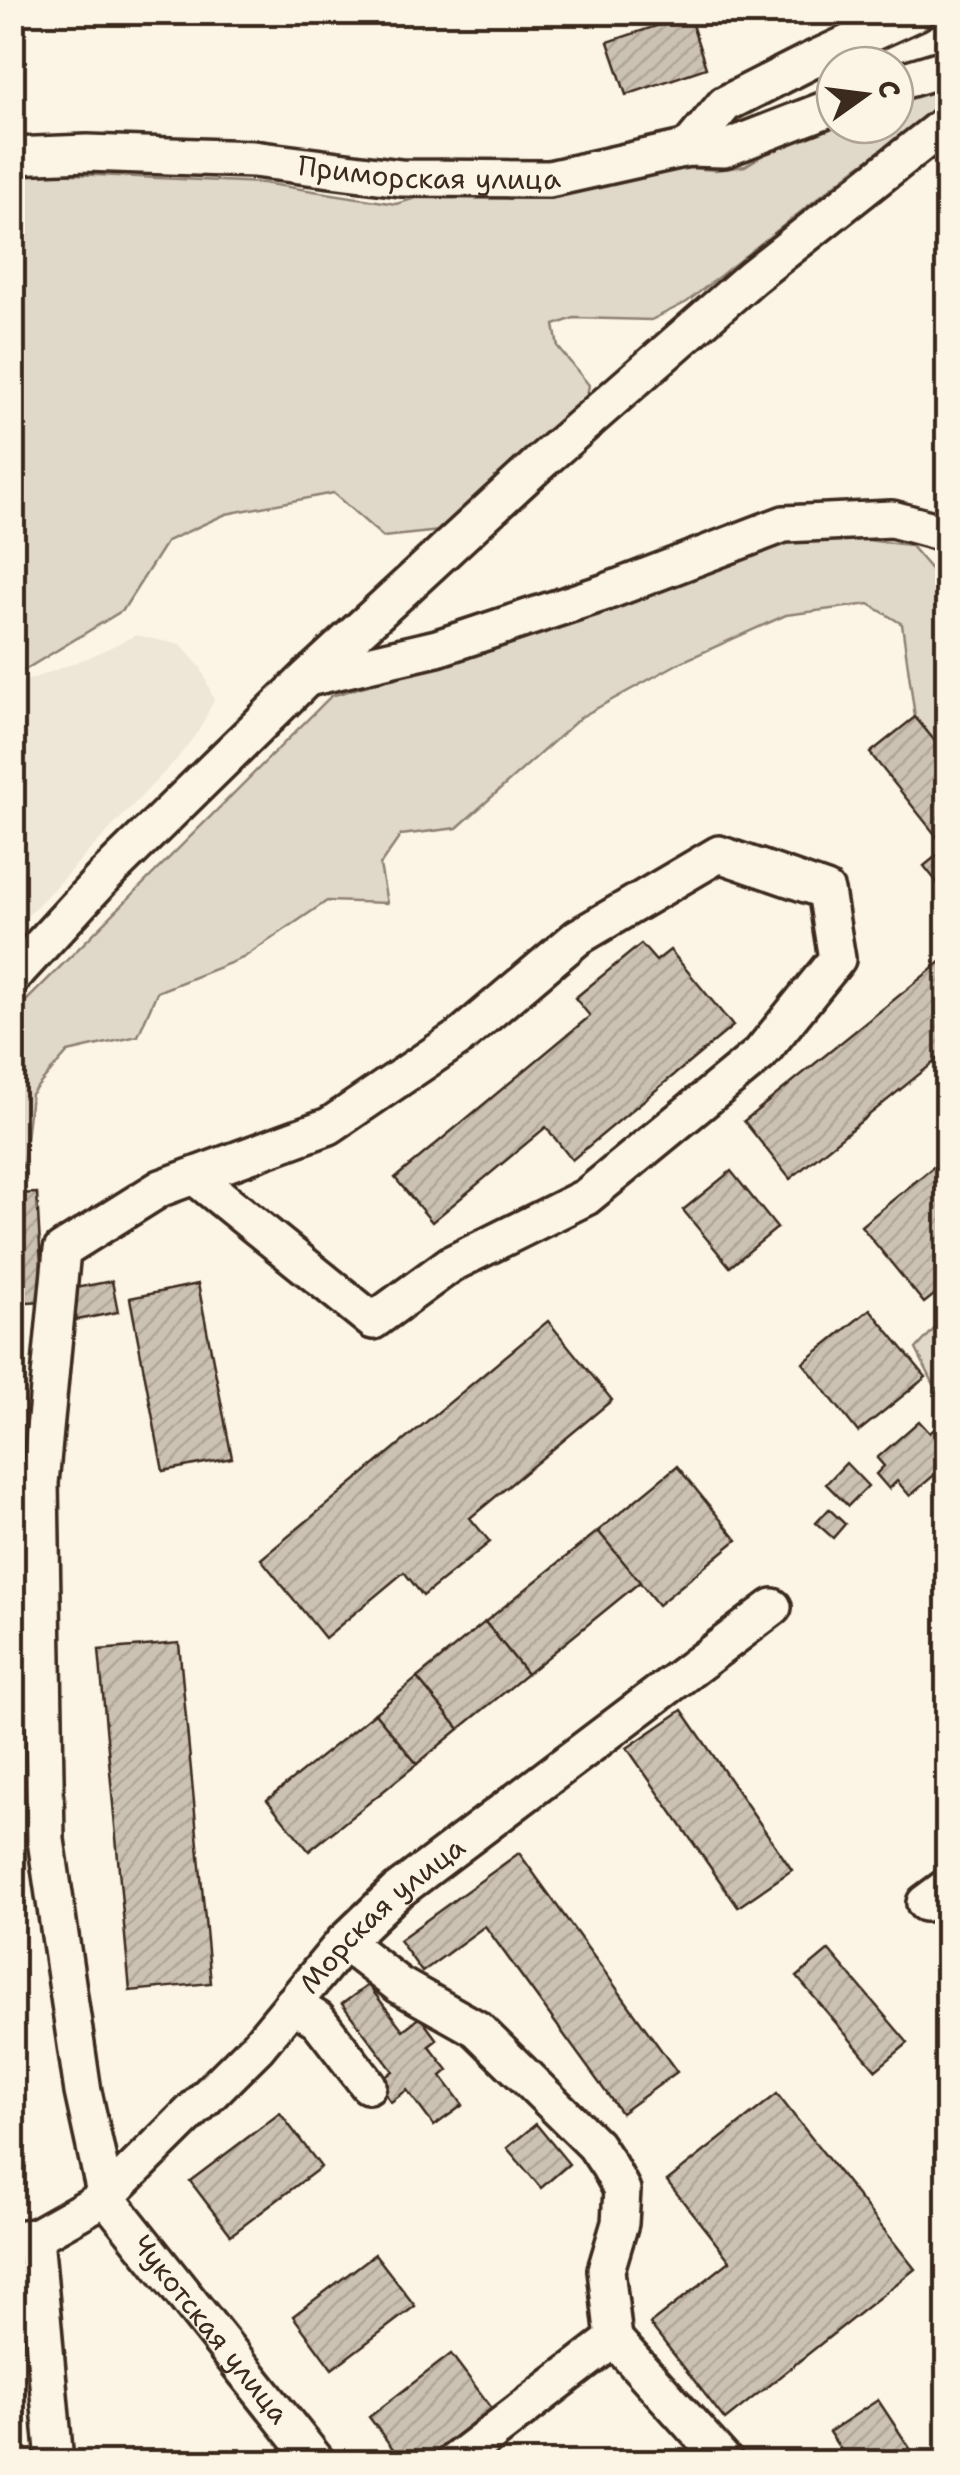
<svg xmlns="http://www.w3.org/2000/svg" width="960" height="2475" viewBox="0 0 960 2475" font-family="'Shantell Sans',sans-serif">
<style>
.built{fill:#eee6d6}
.grass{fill:#e0d8c8;stroke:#8e8173;stroke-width:2.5}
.building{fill:url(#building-hatch);stroke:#3b2a1e;stroke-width:2.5}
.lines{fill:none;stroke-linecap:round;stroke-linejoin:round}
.minor-casing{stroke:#3b2a1e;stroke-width:42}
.minor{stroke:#fcf5e5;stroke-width:35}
.labels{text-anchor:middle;stroke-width:8;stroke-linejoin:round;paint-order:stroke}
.street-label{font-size:28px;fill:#3b2a1e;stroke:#fcf5e5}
</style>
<defs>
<pattern id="building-hatch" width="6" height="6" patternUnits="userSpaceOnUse" patternTransform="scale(2.5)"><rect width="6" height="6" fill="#ccc2b3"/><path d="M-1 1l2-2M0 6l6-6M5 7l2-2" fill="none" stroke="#b0a79a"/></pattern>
</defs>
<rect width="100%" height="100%" fill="#fcf5e5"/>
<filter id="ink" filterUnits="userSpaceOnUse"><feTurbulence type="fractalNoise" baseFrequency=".01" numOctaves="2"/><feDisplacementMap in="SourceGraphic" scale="20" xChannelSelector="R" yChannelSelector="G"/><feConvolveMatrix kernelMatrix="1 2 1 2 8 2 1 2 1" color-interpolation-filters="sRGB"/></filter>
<g filter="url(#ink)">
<path class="built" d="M136,635L181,645L201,668L214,700L199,730L177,759L13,931V686L90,657Z"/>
<g class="grass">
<path d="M947,78V106L856,168L687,302L651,320L574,318L554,325L558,347L589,385L586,401L440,531L383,537L333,493L226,514L167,541L123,610L13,677L12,171L263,183L396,204L436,192L571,190L690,168L716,170L745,166L793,136L835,119V125H895V96Z"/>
<path d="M848,538L910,545L947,588V757L915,717L902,624L869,604L786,615L679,663L581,717L457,828L401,835L380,865L387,903L327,901L243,958L157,992L138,1036L68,1052L31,1094L23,1167L13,1177V1014L331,696L498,647L618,606L767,543Z"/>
<path d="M947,1315V1410L916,1349Z"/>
</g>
<g class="building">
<path d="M689,15L706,68L626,95L608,42Z"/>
<path d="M915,717L948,757V896L924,866L946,848L870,753Z"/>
<path d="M641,944L656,961L670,950L733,1026L572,1160L546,1127L432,1222L395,1178L590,1016L575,998Z"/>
<path d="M948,956V1051L790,1179L744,1121Z"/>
<path d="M948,1155V1284L924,1303L861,1226Z"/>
<path d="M731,1171L777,1228L730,1267L683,1210Z"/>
<path d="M37,1193L43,1301L12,1303V1194Z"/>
<path d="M112,1281L118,1312L77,1320L70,1289Z"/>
<path d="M198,1284L232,1458L163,1471L130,1298Z"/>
<path d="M870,1309L926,1377L858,1432L803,1363Z"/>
<path d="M548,1321L612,1400L470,1518L490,1542L423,1596L404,1572L325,1638L261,1559Z"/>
<path d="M919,1421L930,1433L941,1423L948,1431V1443L942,1448L948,1454V1463L910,1496L897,1481L889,1489L876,1474L884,1466L877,1458Z"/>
<path d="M846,1463L868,1486L848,1506L826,1484Z"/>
<path d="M677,1466L737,1540L658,1605L598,1531Z"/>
<path d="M829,1509L845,1524L833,1538L816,1523Z"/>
<path d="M598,1531L640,1582L527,1674L485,1622Z"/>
<path d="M485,1622L527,1674L459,1729L417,1678Z"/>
<path d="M179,1643L211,1983L130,1991L99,1650Z"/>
<path d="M417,1678L459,1729L417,1764L375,1713Z"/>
<path d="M682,1710L792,1870L738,1907L627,1748Z"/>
<path d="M375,1713L417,1764L309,1851L267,1800Z"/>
<path d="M519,1853L677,2072L621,2113L485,1926L422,1972L399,1940Z"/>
<path d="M829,1950L908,2043L876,2070L797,1977Z"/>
<path d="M368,1985L403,2030L420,2017L437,2040L429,2046L448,2070L441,2076L463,2105L434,2126L407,2090L391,2102L384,2092V2078L393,2071L342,2004Z"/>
<path d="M777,2094L915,2269L725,2420L650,2324L730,2261L667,2181Z"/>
<path d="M280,2113L321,2167L231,2235L190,2181Z"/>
<path d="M536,2124L569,2164L541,2188L507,2148Z"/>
<path d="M375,2254L415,2306L332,2369L293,2316Z"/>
<path d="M451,2354L494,2411L426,2462H403L369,2417Z"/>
<path d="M878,2400L919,2462H849L829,2432Z"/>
</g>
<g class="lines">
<g class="minor-casing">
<g id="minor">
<path d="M895,83L948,67"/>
<path d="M688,148L725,104L810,61L917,12"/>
<path id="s1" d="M12,156L87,153L253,159L401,178L549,179L688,148L724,149L835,106"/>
<path d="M308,678L437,648L606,592L784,524L892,519L944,533L948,538"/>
<path d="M12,977L101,880L307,678L543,460L752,277L948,122"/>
<path id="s2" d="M194,1176L373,1321L451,1264L586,1197L760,1054L837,959L826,891L719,854L578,937L460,1037L329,1126L161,1188L62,1250L40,1483L46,1840L83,2092L106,2197L317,2462"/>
<path d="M925,1903L948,1886"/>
<path d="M344,1942L399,1985L477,2029L595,2145L609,2166L622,2190L620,2223L606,2270L614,2339L454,2462"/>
<path d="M292,2004L318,2020L368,2085"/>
<path d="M35,2237L55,2462"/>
<path id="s3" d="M12,2239L35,2237L106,2197L257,2047L344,1942L395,1893L773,1607"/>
<path d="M614,2339L725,2462"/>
</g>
</g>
<use href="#minor" class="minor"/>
</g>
</g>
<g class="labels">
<g class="street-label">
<text dy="10" stroke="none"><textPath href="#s1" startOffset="418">Приморская улица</textPath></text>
<text dy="10" stroke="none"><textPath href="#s3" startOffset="500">Морская улица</textPath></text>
<text dy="10" stroke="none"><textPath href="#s2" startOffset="2902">Чукотская улица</textPath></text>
</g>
</g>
<rect width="960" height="2475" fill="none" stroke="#fcf5e5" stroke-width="50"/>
<rect x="25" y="25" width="910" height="2425" fill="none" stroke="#3b2a1e" stroke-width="4" filter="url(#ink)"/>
<g transform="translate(865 95) rotate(76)"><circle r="48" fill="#fcf5e5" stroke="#afa495" stroke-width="2.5"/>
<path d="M0-8L18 38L0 25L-18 38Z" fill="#3b2a1e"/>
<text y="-15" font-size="28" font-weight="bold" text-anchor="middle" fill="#3b2a1e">С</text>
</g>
</svg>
